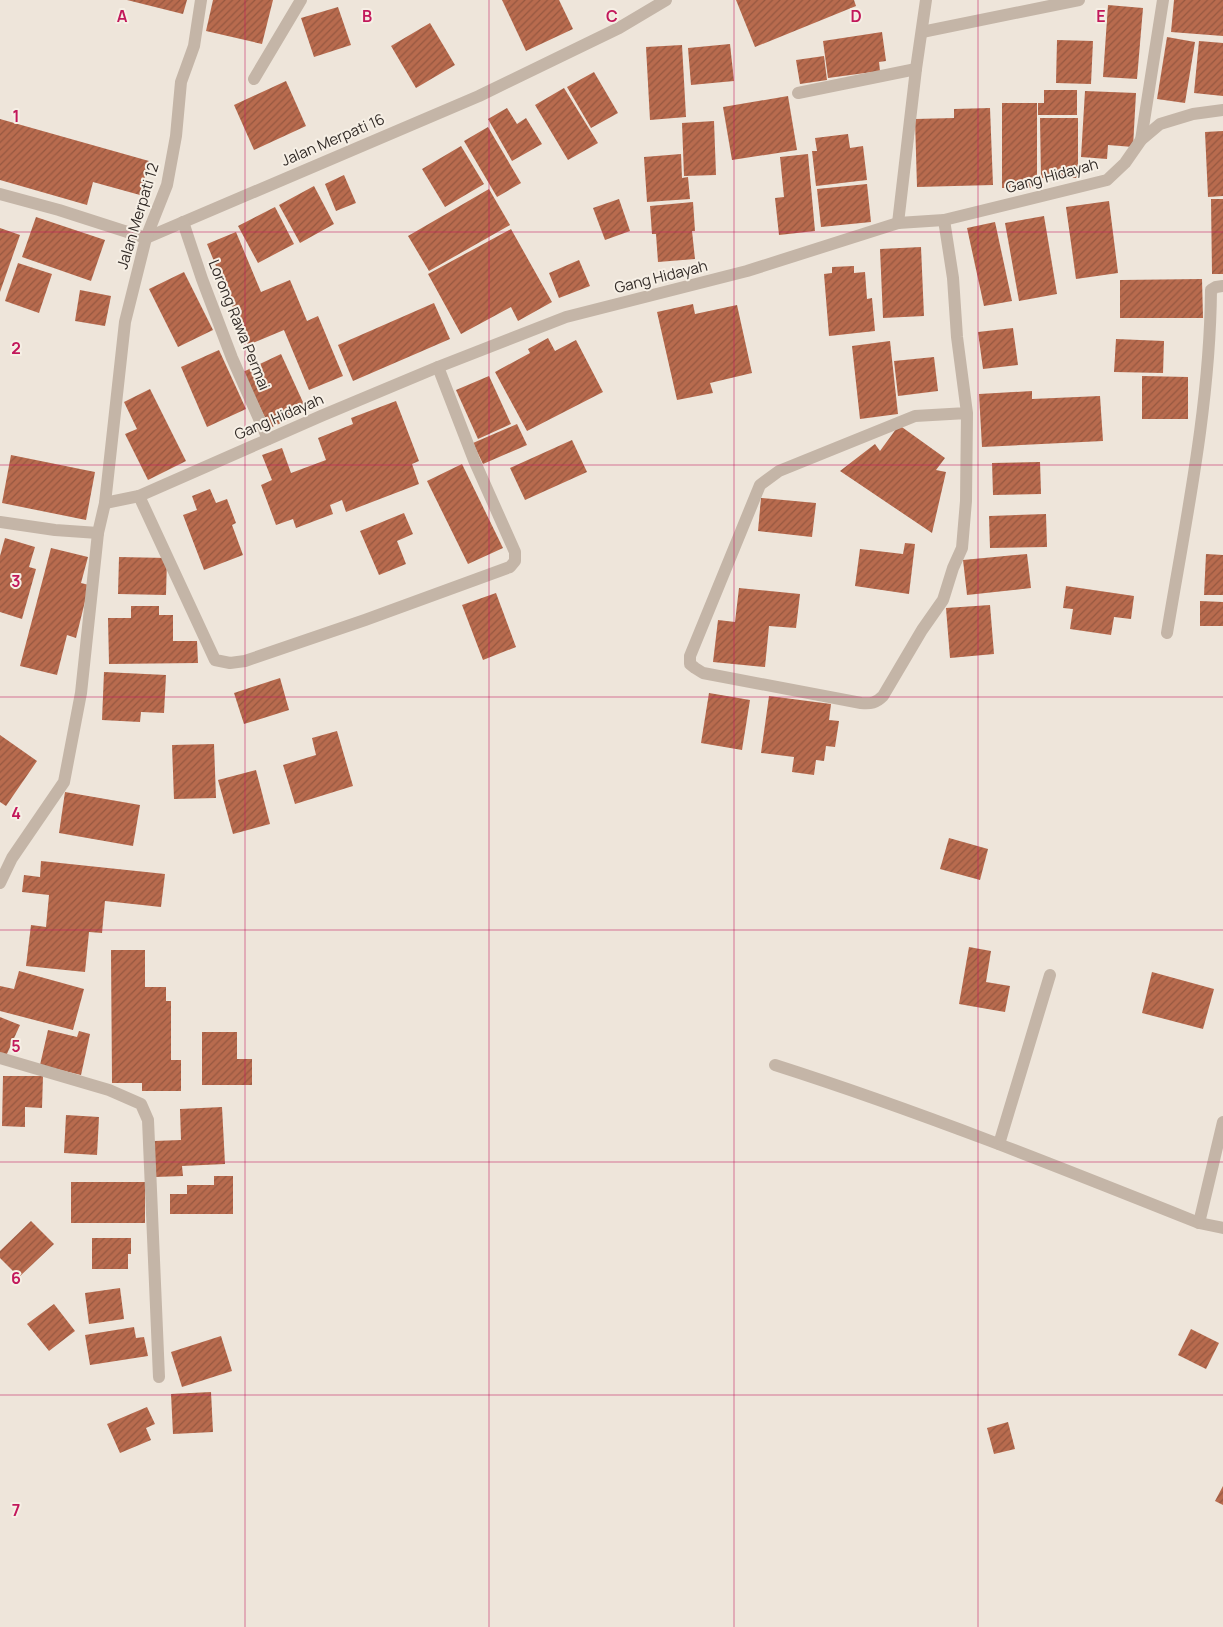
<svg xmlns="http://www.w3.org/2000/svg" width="1223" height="1627" viewBox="0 0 1223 1627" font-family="Manrope,sans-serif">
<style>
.building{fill:url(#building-hatch)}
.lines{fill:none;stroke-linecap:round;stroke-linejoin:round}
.minor{stroke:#c4b5a7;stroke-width:12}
.grid{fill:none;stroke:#c2185b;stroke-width:1;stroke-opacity:0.55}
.labels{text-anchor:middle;stroke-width:4;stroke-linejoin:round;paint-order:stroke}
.street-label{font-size:15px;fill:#322b27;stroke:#f6efe5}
.grid-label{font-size:16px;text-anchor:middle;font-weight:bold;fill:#c2185b;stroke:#f6efe5;stroke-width:4;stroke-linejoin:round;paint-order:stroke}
</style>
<defs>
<pattern id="building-hatch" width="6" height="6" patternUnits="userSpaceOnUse" patternTransform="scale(1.25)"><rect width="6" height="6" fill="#b86b4e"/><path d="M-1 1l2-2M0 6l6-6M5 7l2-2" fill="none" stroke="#965841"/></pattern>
</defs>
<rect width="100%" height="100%" fill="#eee5da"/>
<g class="building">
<path d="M127,0H187L183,14Z"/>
<path d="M213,0H273L262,44L206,31Z"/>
<path d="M502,0H559L573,29L526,51Z"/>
<path d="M736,0H854L856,6L755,47Z"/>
<path d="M1174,0H1223V36L1171,32Z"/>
<path d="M1108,5L1143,8L1137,79L1103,77Z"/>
<path d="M338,7L351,45L314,57L301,18Z"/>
<path d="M430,23L455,65L416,88L391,46Z"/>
<path d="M882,32L886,61L879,62L880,71L828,78L823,41Z"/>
<path d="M1167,37L1195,42L1185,103L1157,99Z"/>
<path d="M1057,40L1093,41L1091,84L1056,83Z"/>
<path d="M1199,41L1223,43V96L1194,93Z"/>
<path d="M730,44L734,81L691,85L688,48Z"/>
<path d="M682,45L686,117L650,120L646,47Z"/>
<path d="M824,56L827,80L800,84L796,60Z"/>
<path d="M594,72L618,113L591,128L567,87Z"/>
<path d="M286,81L306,126L254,150L234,105Z"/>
<path d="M564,88L598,143L568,160L535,105Z"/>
<path d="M1044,90H1077V115H1038V103H1044Z"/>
<path d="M1085,91L1136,93L1133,147L1108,145L1107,159L1081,157Z"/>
<path d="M788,96L797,150L732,160L723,107Z"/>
<rect x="1002" y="103" width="35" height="85"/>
<path d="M507,108L517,124L526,118L542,144L512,161L488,119Z"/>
<path d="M990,108L993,185L917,187L915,119L954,118V109Z"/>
<path d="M1040,118H1078V178H1041Z"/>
<path d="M0,119L149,161L140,195L93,182L87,205L0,180Z"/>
<path d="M714,121L716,175L684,176L682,123Z"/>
<path d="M488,127L521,183L497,197L464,141Z"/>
<path d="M1223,131V196L1208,197L1205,132Z"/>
<path d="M848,134L850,148L863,146L867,180L816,186L812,151H817L815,138Z"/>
<path d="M461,146L484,184L445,207L422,169Z"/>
<path d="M681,154L682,178L688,177L690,199L647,202L644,157Z"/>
<path d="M808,154L815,231L779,235L775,198L784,197L780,157Z"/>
<path d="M344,175L356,203L336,211L325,184Z"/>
<path d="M867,184L871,222L821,227L817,189Z"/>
<path d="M314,186L334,224L300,243L279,205Z"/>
<path d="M489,189L510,225L429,271L408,236Z"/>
<path d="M619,199L630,231L605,240L593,208Z"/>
<path d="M1211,199H1223V274H1212Z"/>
<path d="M1109,201L1118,273L1076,279L1066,207Z"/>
<path d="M693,202L695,231H692L695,259L658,262L656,234H652L650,206Z"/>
<path d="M275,207L294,244L258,263L238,226Z"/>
<path d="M1044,216L1057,294L1019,301L1005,223Z"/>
<path d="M36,217L105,240L91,281L22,257Z"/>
<path d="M995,222L1012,301L984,306L967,228Z"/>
<path d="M0,228L20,235L0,292Z"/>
<path d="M511,229L552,302L518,321L511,307L461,334L428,274Z"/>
<path d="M236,232L261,292L290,280L307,321L318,316L343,376L309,390L284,330L248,345L207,244Z"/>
<path d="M921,247L924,316L883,318L880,249Z"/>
<path d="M579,260L590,286L559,298L549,273Z"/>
<path d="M18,263L52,274L39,313L5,301Z"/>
<path d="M854,266V273L865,272L867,299L872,298L875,331L829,336L824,274L832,273V267Z"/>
<path d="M184,272L213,330L178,347L149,289Z"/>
<path d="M1202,279L1203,318H1120V280Z"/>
<path d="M80,290L111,296L105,326L75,321Z"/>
<path d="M434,303L450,339L353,381L338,345Z"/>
<path d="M693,304L695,314L737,305L752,373L710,383L713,393L677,400L657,312Z"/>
<path d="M1013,328L1018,365L983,369L978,332Z"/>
<path d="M548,338L555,351L576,340L603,392L527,431L495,372L530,353L528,349Z"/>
<path d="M1116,339L1164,341L1163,373L1114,372Z"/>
<path d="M890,341L898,414L860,419L852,346Z"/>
<path d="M219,350L246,409L207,427L181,367Z"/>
<path d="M281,354L307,411L270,428L243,372Z"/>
<path d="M934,357L938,391L898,396L894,361Z"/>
<path d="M489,376L511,424L478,439L456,390Z"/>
<path d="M1142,376L1188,377V419H1142Z"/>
<path d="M150,389L186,461L148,480L125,434L137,429L124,402Z"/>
<path d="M1032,391V399L1100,396L1103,441L982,447L979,394Z"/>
<path d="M396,401L419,461L412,464L419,484L346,512L342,500L330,505L333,514L296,528L293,519L276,525L261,485L272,480L262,455L282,448L291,473L326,460L318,438L353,424L351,418Z"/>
<path d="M517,424L527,445L483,464L473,443Z"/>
<path d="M899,425L945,458L936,470L946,472L932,533L840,471L875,444L880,451Z"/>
<path d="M572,440L587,472L525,500L510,468Z"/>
<path d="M11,455L95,472L86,520L2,503Z"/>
<path d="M1040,462L1041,494L993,495L992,463Z"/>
<path d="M462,464L503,548L468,564L427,481Z"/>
<path d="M210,489L216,503L227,499L236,523L232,525L243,555L204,570L183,515L197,510L192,496Z"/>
<path d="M761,498L816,503L812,537L758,531Z"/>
<path d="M404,513L413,534L397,541L406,564L379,575L360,531Z"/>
<path d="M1046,514L1047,547L990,548L989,516Z"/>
<path d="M5,538L35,547L29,567L36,569L22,619L0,612V556Z"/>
<path d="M905,543L915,544L909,594L855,586L860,549L903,554Z"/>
<path d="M51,548L88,557L81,583L89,585L76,638L67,635L57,675L20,666Z"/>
<path d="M1027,554L1031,588L967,595L963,560Z"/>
<path d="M1206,554L1223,555V595H1204Z"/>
<path d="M119,557L167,558L166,595L118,594Z"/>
<path d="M1066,586L1134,596L1131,619L1114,617L1111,635L1070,629L1073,609L1063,608Z"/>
<path d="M739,588L800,594L796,628L769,626L765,667L713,662L718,620L735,622Z"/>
<path d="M496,593L516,647L483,660L462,605Z"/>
<path d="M1200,601L1223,602V626H1200Z"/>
<path d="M990,605L994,654L950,658L946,608Z"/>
<path d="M131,606H159V615H173V641H197L198,663L109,664L108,618H131Z"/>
<path d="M104,672L166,675L164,713L141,712L140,722L102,720Z"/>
<path d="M280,678L289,710L244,724L234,693Z"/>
<path d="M709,693L750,700L742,750L701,743Z"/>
<path d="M769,696L831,704L829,720L839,721L835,747L826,746L824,761L816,760L814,775L792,772L794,757L761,753Z"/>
<path d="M337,731L353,786L295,804L283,765L316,755L312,738Z"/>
<path d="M0,735L37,761L6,806L0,802Z"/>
<path d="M214,744L216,798L174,799L172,745Z"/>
<path d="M256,770L270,824L233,834L218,780Z"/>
<path d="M65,792L140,805L133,846L59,833Z"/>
<path d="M949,838L988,849L980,880L940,869Z"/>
<path d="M41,861L165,874L161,907L105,901L102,933L89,932L85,972L26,966L31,925L46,927L49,895L22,892L24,875L40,877Z"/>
<path d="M969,947L991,951L986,982L1010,986L1005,1012L959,1004Z"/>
<path d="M111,950H145V987H166V1001H171V1060H181V1091H142V1083H112Z"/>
<path d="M19,971L84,989L73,1030L0,1011V986L14,989Z"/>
<path d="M1152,972L1214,989L1203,1029L1142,1013Z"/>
<path d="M0,1017L20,1025L6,1056L0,1054Z"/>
<path d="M48,1030L77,1037L79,1031L90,1034L81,1075L40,1065Z"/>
<path d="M202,1032H237V1059H252V1085H202Z"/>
<path d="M3,1076H43L42,1108L25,1107V1127L2,1126Z"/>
<path d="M222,1107L225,1164L182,1166L183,1176L155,1177L154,1141L181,1140L180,1109Z"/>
<path d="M66,1115L99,1117L97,1155L64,1153Z"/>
<path d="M214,1176H233V1214H170V1194H187V1185H214Z"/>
<rect x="71" y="1182" width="74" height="41"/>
<path d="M31,1221L54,1244L19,1277L0,1258V1251Z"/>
<path d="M92,1238H131V1254H128V1269H92Z"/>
<path d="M120,1288L124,1319L89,1324L85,1293Z"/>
<path d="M54,1304L75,1331L49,1351L27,1324Z"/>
<path d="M134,1327L136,1338L144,1337L148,1356L90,1365L85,1335Z"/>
<path d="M1191,1329L1219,1343L1206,1369L1178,1355Z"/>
<path d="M221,1336L232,1371L182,1387L171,1352Z"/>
<path d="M211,1392L213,1432L173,1434L171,1394Z"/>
<path d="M147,1407L155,1424L146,1428L151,1440L120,1453L107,1424Z"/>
<path d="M1008,1422L1015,1449L994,1454L987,1428Z"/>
<path d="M1223,1486V1505L1215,1501Z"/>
</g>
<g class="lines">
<g class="minor">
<path d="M922,32L1079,0"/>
<path d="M254,79L301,0"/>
<path d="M798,93L916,69"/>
<path d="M1141,140L1163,0"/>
<path d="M0,194L59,210L146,238L479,96L619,28L666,0"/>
<path d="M944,220L953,278L957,337L967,413L966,501L962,548L953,568L943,600L922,630L883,696C876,703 871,704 861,703L703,673L695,668L690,664V656L760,485L779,471L915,416L967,413"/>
<path d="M183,222L202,279L232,358L268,439"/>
<path d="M898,223L916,69L926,0"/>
<path d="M139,496L215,660L230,663L245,661L365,620L510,567L515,561V552L474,460L438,367"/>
<path d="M105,503L139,496L321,416L438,367L566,317L747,271L898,223L944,220L1107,180L1125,163L1141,140L1160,124L1193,114L1223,110"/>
<path d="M0,522L55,530L98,533"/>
<path d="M1167,633C1186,519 1210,406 1211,290L1216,287L1223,286"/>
<path d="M0,883L12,858L64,782L81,693L98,533L105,503L125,322L146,238L167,185L176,136L181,82L194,46L201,0"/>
<path d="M0,1058L109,1090L141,1104L148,1120L159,1377"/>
<path d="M775,1065C919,1111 1059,1167 1199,1223L1223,1228"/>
<path d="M999,1144L1050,975"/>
<path d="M1199,1223L1223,1122"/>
</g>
</g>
<path class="grid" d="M245,0V1627M489,0V1627M734,0V1627M978,0V1627M0,232H1223M0,465H1223M0,697H1223M0,930H1223M0,1162H1223M0,1395H1223"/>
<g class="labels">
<g class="street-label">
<text transform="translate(333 140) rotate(-23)" y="5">Jalan Merpati 16</text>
<text transform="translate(1052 176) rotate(-15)" y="5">Gang Hidayah</text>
<text transform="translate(138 216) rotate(-73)" y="5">Jalan Merpati 12</text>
<text transform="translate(661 277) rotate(-14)" y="5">Gang Hidayah</text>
<text transform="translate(239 325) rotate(68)" y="5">Lorong Rawa Permai</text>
<text transform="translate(279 417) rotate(-23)" y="5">Gang Hidayah</text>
</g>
</g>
<g class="grid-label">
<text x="122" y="22">A</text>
<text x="367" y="22">B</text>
<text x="612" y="22">C</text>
<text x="856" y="22">D</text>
<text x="1101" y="22">E</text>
<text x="16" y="122">1</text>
<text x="16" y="354">2</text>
<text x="16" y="587">3</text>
<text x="16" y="819">4</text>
<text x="16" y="1052">5</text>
<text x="16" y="1284">6</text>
<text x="16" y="1516">7</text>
</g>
</svg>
